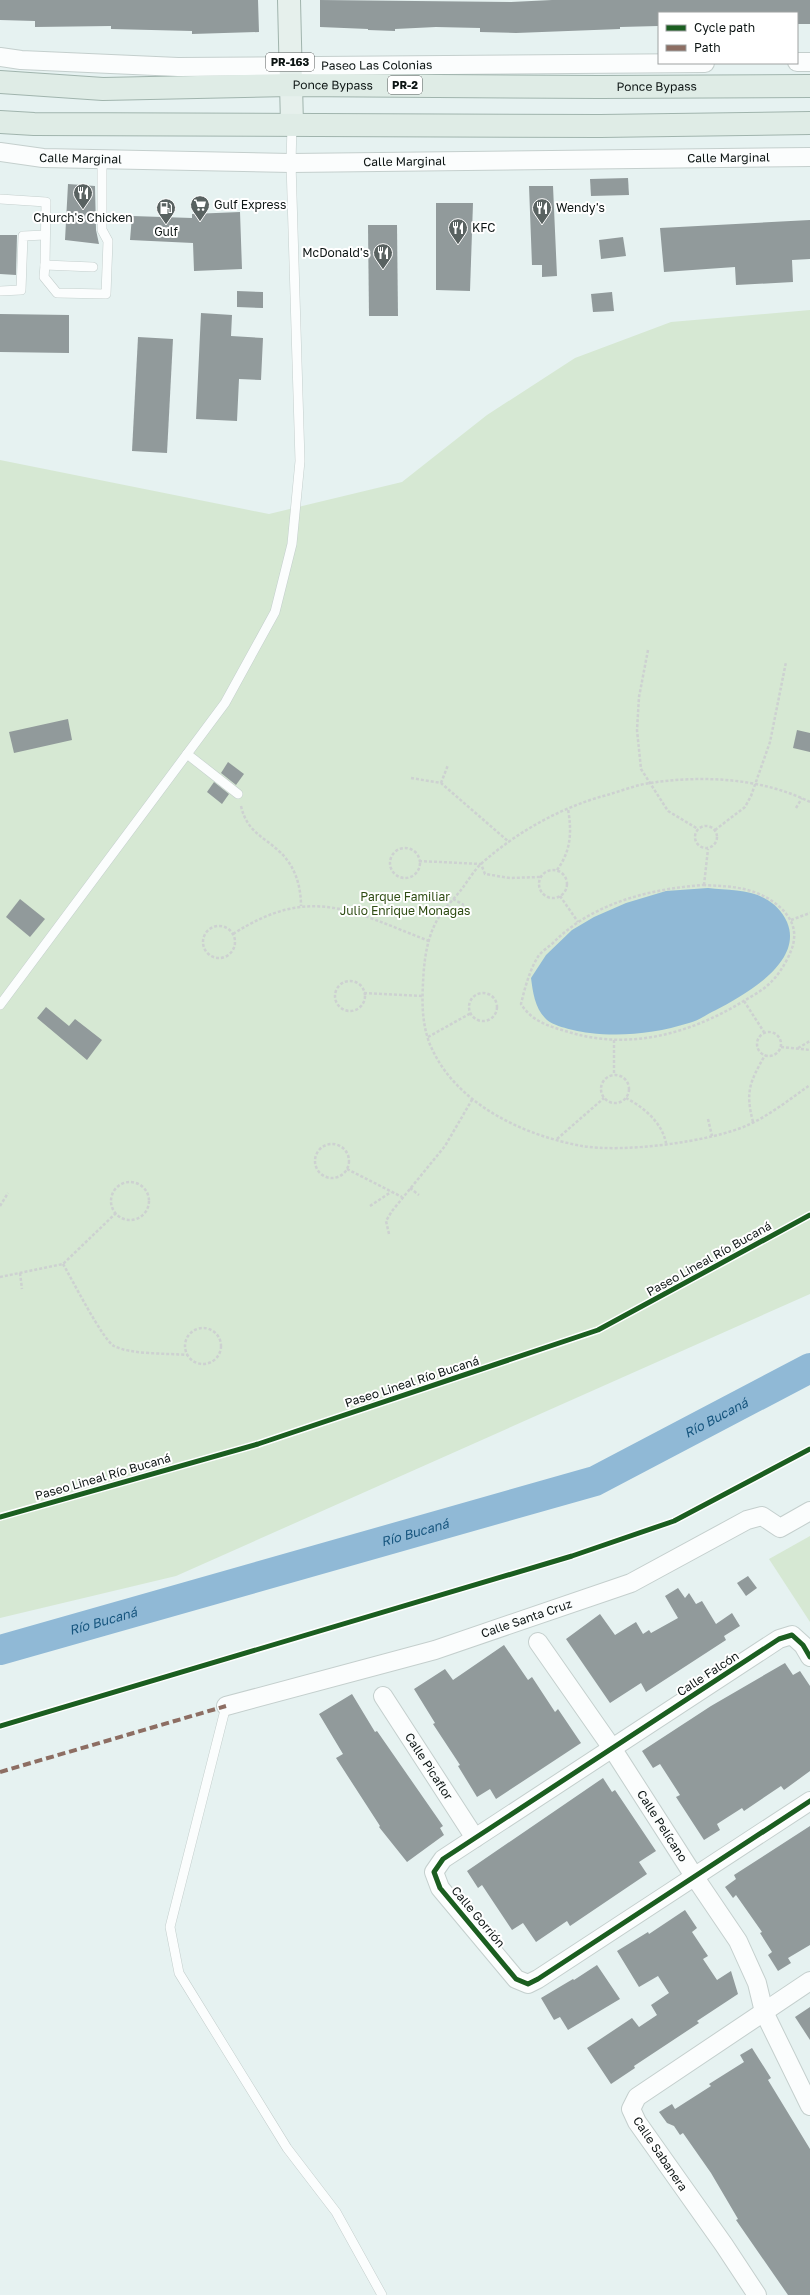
<svg xmlns="http://www.w3.org/2000/svg" width="810" height="2295" viewBox="0 0 810 2295" font-family="'Golos Text',sans-serif">
<style>
.green{fill:#d6e8d3}
.water{fill:#90b9d6}
.lines{fill:none;stroke-linecap:round;stroke-linejoin:round}
.river{stroke:#90b9d6;stroke-width:30}
.building{fill:#919a9b}
.service-casing{stroke:#c4cfcd;stroke-width:10}
.minor-casing{stroke:#c4cfcd;stroke-width:20}
.primary-casing{stroke:#a0b4ad;stroke-width:24}
.trunk-casing{stroke:#a0b4ad;stroke-width:24}
.path{stroke:#cdd1d1;stroke-width:2.5;stroke-dasharray:3 2;stroke-linecap:butt}
.service{stroke:#fbfdfd;stroke-width:9}
.minor{stroke:#fbfdfd;stroke-width:18}
.primary{stroke:#e6f0ec;stroke-width:22}
.trunk{stroke:#dfece6;stroke-width:22}
.quiet{stroke:#8d6e63;stroke-width:4;stroke-dasharray:8 4;stroke-linecap:butt}
.cycleway-casing{stroke:#fff;stroke-width:8}
.cycleway{stroke:#1b5e20;stroke-width:5}
.labels{text-anchor:middle;stroke-width:4;stroke-linejoin:round;paint-order:stroke}
.shield{fill:#fff;stroke:#565b5a;stroke-width:1}
.shield-label{font-size:11px;font-weight:bold;fill:#0d1514}
.street-label{font-size:12px;fill:#0d1514;stroke:#fff}
.poi-label{font-size:12px;fill:#0d1514;stroke:#fff;text-anchor:start}
.park-label{font-size:12px;fill:#2f4c13;stroke:#fff}
.water-label{font-size:13px;font-style:italic;fill:#16557e;stroke:#fff}
</style>
<rect width="100%" height="100%" fill="#e6f2f1"/>
<g class="green">
<path d="M810,310V1294L176,1576L0,1618V460L269,514L402,482L487,415L575,358L671,322Z"/>
<path d="M810,1536V1622L769,1559Z"/>
</g>
<path class="water" d="M708,888C726,890 748,889 764,898C775,904 782,911 787,922C804,962 745,995 716,1010C707,1014 698,1021 689,1023C657,1033 623,1037 590,1033C580,1032 555,1027 547,1020C535,1009 533,993 531,978L546,955L572,930L594,917L626,903L666,891Z"/>
<g class="lines">
<path class="river" id="s1" d="M0,1650L595,1481L810,1368"/>
</g>
<g class="building">
<path d="M0,0H258L259,32L192,34V31L111,29V26L35,27V21L0,20Z"/>
<path d="M320,0L511,2L552,0H810V24H797V13H658V26L620,27V29L516,33L480,32V28L436,27L395,29V31L368,30V29L320,27Z"/>
<path d="M628,178L629,195L591,196L590,179Z"/>
<path d="M68,184L95,186L96,230L99,244L65,240Z"/>
<path d="M529,186H553L557,276L542,277V265H532Z"/>
<path d="M436,203H473L470,291L436,290Z"/>
<path d="M240,212L242,269L194,271L193,243L130,240L132,216L192,218V214Z"/>
<path d="M810,220V259L792,260L793,282L736,285L735,267L664,272L660,228Z"/>
<path d="M368,225H397L398,316H369Z"/>
<path d="M0,235H17L16,275L0,274Z"/>
<path d="M623,237L626,256L601,259L599,240Z"/>
<path d="M237,291L263,292V308L237,307Z"/>
<path d="M612,292L614,311L593,312L591,294Z"/>
<path d="M201,313L232,315L231,336L263,338L261,380L239,379L237,421L196,419Z"/>
<path d="M0,314L69,315V353L0,352Z"/>
<path d="M138,337L173,339L167,453L132,451Z"/>
<path d="M68,719L72,740L14,753L9,732Z"/>
<path d="M797,730L810,733V752L793,748Z"/>
<path d="M228,762L244,774L236,785L221,773Z"/>
<path d="M214,782L229,794L222,804L207,792Z"/>
<path d="M20,899L45,919L30,937L6,917Z"/>
<path d="M46,1007L69,1026L75,1019L102,1040L87,1060L37,1018Z"/>
<path d="M748,1576L757,1588L746,1596L737,1583Z"/>
<path d="M678,1588L685,1598L689,1593L696,1604L702,1601L716,1624L732,1613L740,1626L724,1636L726,1640L646,1692L641,1683L610,1703L566,1639L600,1614L615,1635L636,1622L643,1634L649,1630L651,1633L678,1618L665,1596Z"/>
<path d="M504,1645L528,1680L532,1677L555,1712L558,1709L581,1743L496,1799L490,1789L477,1797L458,1766L460,1765L433,1724L435,1723L414,1689L445,1669L453,1680Z"/>
<path d="M785,1663L793,1675L800,1671L810,1686V1771L784,1790L781,1786L744,1811L742,1808L717,1824L720,1830L704,1840L676,1797L680,1795L660,1764L653,1768L642,1751L711,1706Z"/>
<path d="M352,1694L375,1732L377,1731L443,1826L440,1828L444,1835L407,1862L379,1827L380,1826L336,1758L343,1754L319,1714Z"/>
<path d="M603,1778L612,1792L615,1790L656,1851L639,1862L647,1874L570,1926L567,1921L536,1942L523,1923L512,1930L482,1885L478,1888L467,1871Z"/>
<path d="M810,1826V1945L788,1958L791,1963L778,1971L768,1955L772,1952L760,1933L762,1932L736,1895L733,1898L725,1887L736,1879L734,1875Z"/>
<path d="M685,1910L697,1928L692,1932L708,1956L703,1959L717,1980L731,1971L738,1994L697,2021L699,2023L634,2066L635,2068L611,2084L587,2048L632,2018L639,2027L657,2015L651,2005L669,1993L658,1976L639,1987L617,1951L648,1932L649,1934Z"/>
<path d="M597,1965L620,1999L568,2030L560,2017L554,2020L541,1998L573,1979L574,1980Z"/>
<path d="M810,2007V2040L795,2017Z"/>
<path d="M752,2048L771,2078L768,2080L810,2149V2295H788L736,2220L738,2219L711,2173L683,2133L680,2135L674,2126L667,2123L659,2112L672,2104L675,2109L711,2086L709,2084L744,2062L740,2055Z"/>
</g>
<g class="lines">
<g class="service-casing">
<g id="service">
<path d="M0,199L46,202L45,265L93,267"/>
<path d="M45,265L44,277L57,293L106,294L108,241L102,230V159"/>
<path d="M0,291L21,290L23,236L45,235"/>
<path d="M187,754L238,794"/>
<path d="M0,1005L225,703L275,612L292,544L300,461L291,163L292,125"/>
<path d="M226,1706L170,1927L179,1973L287,2148L336,2212L382,2295"/>
</g>
</g>
<g class="minor-casing">
<g id="minor">
<path id="s2" d="M0,57L21,60L178,67L705,63"/>
<path d="M797,62H810"/>
<path id="s3" d="M0,152L43,158L291,163L810,157"/>
<path id="s4" d="M538,1642L612,1748L694,1876L738,1941L757,1983L764,2012L810,2106"/>
<path d="M810,1657L803,1645L792,1635L779,1639L443,1859L434,1872L440,1888L516,1979L528,1984L538,1979L810,1801"/>
<path id="s5" d="M383,1696L475,1838"/>
<path id="s6" d="M226,1706L435,1650L631,1583L747,1520L762,1516L780,1528L810,1511"/>
<path d="M757,2295L724,2245L637,2122L631,2109L637,2097L810,1981"/>
</g>
</g>
<g class="primary-casing">
<path id="primary" d="M289,0L292,125"/>
</g>
<g class="trunk-casing">
<g id="trunk">
<path id="s7" d="M0,82L103,89L290,85L599,87L810,86"/>
<path d="M0,122L34,124L600,126L810,123"/>
</g>
</g>
<g class="path">
<path d="M648,650L639,697L637,730L641,769L668,811L698,829"/>
<path d="M411,778L441,783L509,842"/>
<path d="M441,783L448,765"/>
<path d="M810,802C762,778 703,775 650,783C636,785 621,791 607,795C562,807 518,831 482,863C474,870 468,881 461,890C454,899 445,907 439,917C427,936 424,960 423,983C422,1003 422,1022 429,1042C453,1103 522,1135 582,1146C623,1153 710,1142 748,1125C770,1115 790,1099 810,1085"/>
<path d="M241,806C247,832 263,836 280,852C295,866 301,886 301,906"/>
<path d="M796,808L802,798"/>
<circle cx="706" cy="837" r="11"/>
<path d="M715,830L745,807L751,796L770,742L786,662"/>
<circle cx="405" cy="863" r="15"/>
<path d="M419,861L481,864L485,874L510,878L540,877"/>
<path d="M557,870C571,851 572,832 568,809"/>
<circle cx="553" cy="884" r="14"/>
<path d="M703,885C720,886 735,886 751,891C771,897 797,915 794,939C793,952 781,972 772,981C764,990 752,996 742,1002C691,1033 631,1050 572,1033C552,1027 533,1023 521,1004C525,987 530,969 539,955C543,951 548,947 553,943C592,903 650,889 703,885Z"/>
<path d="M704,885L708,849"/>
<path d="M560,896L578,922"/>
<path d="M453,899L464,905"/>
<path d="M791,920L810,913"/>
<circle cx="219" cy="942" r="16"/>
<path d="M233,934C311,884 351,911 429,941"/>
<circle cx="350" cy="996" r="15"/>
<path d="M364,993L423,996"/>
<circle cx="483" cy="1007" r="14"/>
<path d="M744,1001L764,1032"/>
<circle cx="769" cy="1044" r="12"/>
<path d="M428,1037L471,1013"/>
<path d="M614,1040V1075"/>
<path d="M781,1047L810,1050"/>
<path d="M798,1048L810,1041"/>
<circle cx="615" cy="1089" r="14"/>
<path d="M626,1098C643,1107 662,1122 666,1143"/>
<path d="M708,1119L712,1136"/>
<path d="M753,1122C745,1091 750,1082 765,1055"/>
<path d="M557,1139L604,1098"/>
<circle cx="332" cy="1161" r="17"/>
<path d="M347,1169L402,1197"/>
<circle cx="130" cy="1201" r="19"/>
<path d="M410,1188L419,1195"/>
<path d="M0,1206L8,1193"/>
<path d="M370,1206L391,1192"/>
<path d="M389,1234L386,1221L392,1211L445,1146L473,1098"/>
<path d="M63,1264C72,1279 102,1339 114,1346C132,1355 167,1353 188,1355"/>
<path d="M20,1273L22,1289"/>
<path d="M0,1277L63,1264L116,1213"/>
<circle cx="203" cy="1346" r="18"/>
</g>
<use href="#service" class="service"/>
<use href="#minor" class="minor"/>
<use href="#primary" class="primary"/>
<use href="#trunk" class="trunk"/>
<path class="quiet" d="M0,1772L226,1706"/>
<g class="cycleway-casing">
<g id="cycleway">
<path d="M0,1517L258,1444L598,1330L810,1215"/>
<path d="M810,1657L803,1645L792,1635L779,1639L443,1859L434,1872L440,1888L516,1979L528,1984L538,1979L810,1801"/>
<path d="M0,1726L572,1556L674,1521L810,1449"/>
</g>
</g>
<use href="#cycleway" class="cycleway"/>
</g>
<defs>
<g id="restaurant-pin" transform="scale(1)"><path d="M0 17L-7.5 6A9.5 9.5 0 1 1 7.5 6Z" fill="#596261" stroke="#fff"/><path d="M-5-6h1v4h1v-4h1v4h1v-4h1v5L-1.5 .5V6h-2V.5L-5-1ZM5-6V6H3V1.5H1.5Q1.5-4 5-6Z" fill="#fff"/></g>
<g id="supermarket-pin" transform="scale(1)"><path d="M0 17L-7.5 6A9.5 9.5 0 1 1 7.5 6Z" fill="#596261" stroke="#fff"/><path d="M-6-5.5h2.5l.6 2H6L4.5 2H-2.5L-4.4-4H-6ZM-1.5 3.2a1.3 1.3 0 1 0 .1 0ZM3 3.2a1.3 1.3 0 1 0 .1 0Z" fill="#fff"/></g>
<g id="fuel-pin" transform="scale(1)"><path d="M0 17L-7.5 6A9.5 9.5 0 1 1 7.5 6Z" fill="#596261" stroke="#fff"/><path d="M-5.5-6h7V0h2V4h1.3V-2.5L3-4.5l.8-.8L6-3V5H2.5V1h-1V6h-7ZM-4.2-4.7v3.2H.2V-4.7Z" fill="#fff"/></g>
</defs>
<g fill-rule="evenodd">
<use href="#restaurant-pin" x="83" y="193"/>
<use href="#supermarket-pin" x="200" y="205"/>
<use href="#fuel-pin" x="166" y="208"/>
<use href="#restaurant-pin" x="542" y="208"/>
<use href="#restaurant-pin" x="458" y="228"/>
<use href="#restaurant-pin" x="383" y="253"/>
</g>
<g class="labels">
<g class="shield">
<rect x="266" y="53" width="48" height="18" rx="3"/>
<rect x="388" y="76" width="34" height="18" rx="3"/>
</g>
<g class="shield-label">
<text x="290" y="66">PR-163</text>
<text x="405" y="89">PR-2</text>
</g>
<g class="street-label">
<text dy="4" stroke="none"><textPath href="#s2" startOffset="377">Paseo Las Colonias</textPath></text>
<text dy="4" stroke="none"><textPath href="#s7" startOffset="333">Ponce Bypass</textPath></text>
<text dy="4" stroke="none"><textPath href="#s7" startOffset="657">Ponce Bypass</textPath></text>
<text dy="4" stroke="none"><textPath href="#s3" startOffset="81">Calle Marginal</textPath></text>
<text dy="4" stroke="none"><textPath href="#s3" startOffset="729">Calle Marginal</textPath></text>
<text dy="4" stroke="none"><textPath href="#s3" startOffset="405">Calle Marginal</textPath></text>
<text transform="translate(709 1259) rotate(-29)" y="4">Paseo Lineal Río Bucaná</text>
<text transform="translate(412 1382) rotate(-18)" y="4">Paseo Lineal Río Bucaná</text>
<text transform="translate(103 1477) rotate(-16)" y="4">Paseo Lineal Río Bucaná</text>
<text dy="4" stroke="none"><textPath href="#s6" startOffset="313">Calle Santa Cruz</textPath></text>
<text transform="translate(708 1674) rotate(-33)" y="4">Calle Falcón</text>
<text dy="4" stroke="none"><textPath href="#s5" startOffset="84">Calle Picaflor</textPath></text>
<text dy="4" stroke="none"><textPath href="#s4" startOffset="222">Calle Pelícano</textPath></text>
<text transform="translate(478 1917) rotate(50)" y="4">Calle Gorrión</text>
<text transform="translate(660 2154) rotate(56)" y="4">Calle Sabanera</text>
</g>
<g class="poi-label">
<text x="214" y="209">Gulf Express</text>
<text x="556" y="212">Wendy's</text>
<text x="83" y="222" text-anchor="middle">Church's Chicken</text>
<text x="472" y="232">KFC</text>
<text x="166" y="236" text-anchor="middle">Gulf</text>
<text x="369" y="257" text-anchor="end">McDonald's</text>
</g>
<g class="park-label">
<text x="405" y="901">Parque Familiar<tspan x="405" dy="14">Julio Enrique Monagas</tspan></text>
</g>
<g class="water-label">
<text dy="5" stroke="none"><textPath href="#s1" startOffset="755">Río Bucaná</textPath></text>
<text dy="5" stroke="none"><textPath href="#s1" startOffset="431">Río Bucaná</textPath></text>
<text dy="5" stroke="none"><textPath href="#s1" startOffset="107">Río Bucaná</textPath></text>
</g>
</g>
<rect x="658" y="12" width="140" height="52" fill="#ffffff" stroke="#9ea1a1"/>
<rect x="666" y="25" width="20" height="6" fill="#1b5e20" stroke="#9ea1a1"/>
<text x="694" y="32" font-size="12" fill="#0d1514">Cycle path</text>
<rect x="666" y="45" width="20" height="6" fill="#8d6e63" stroke="#9ea1a1"/>
<text x="694" y="52" font-size="12" fill="#0d1514">Path</text>
</svg>
